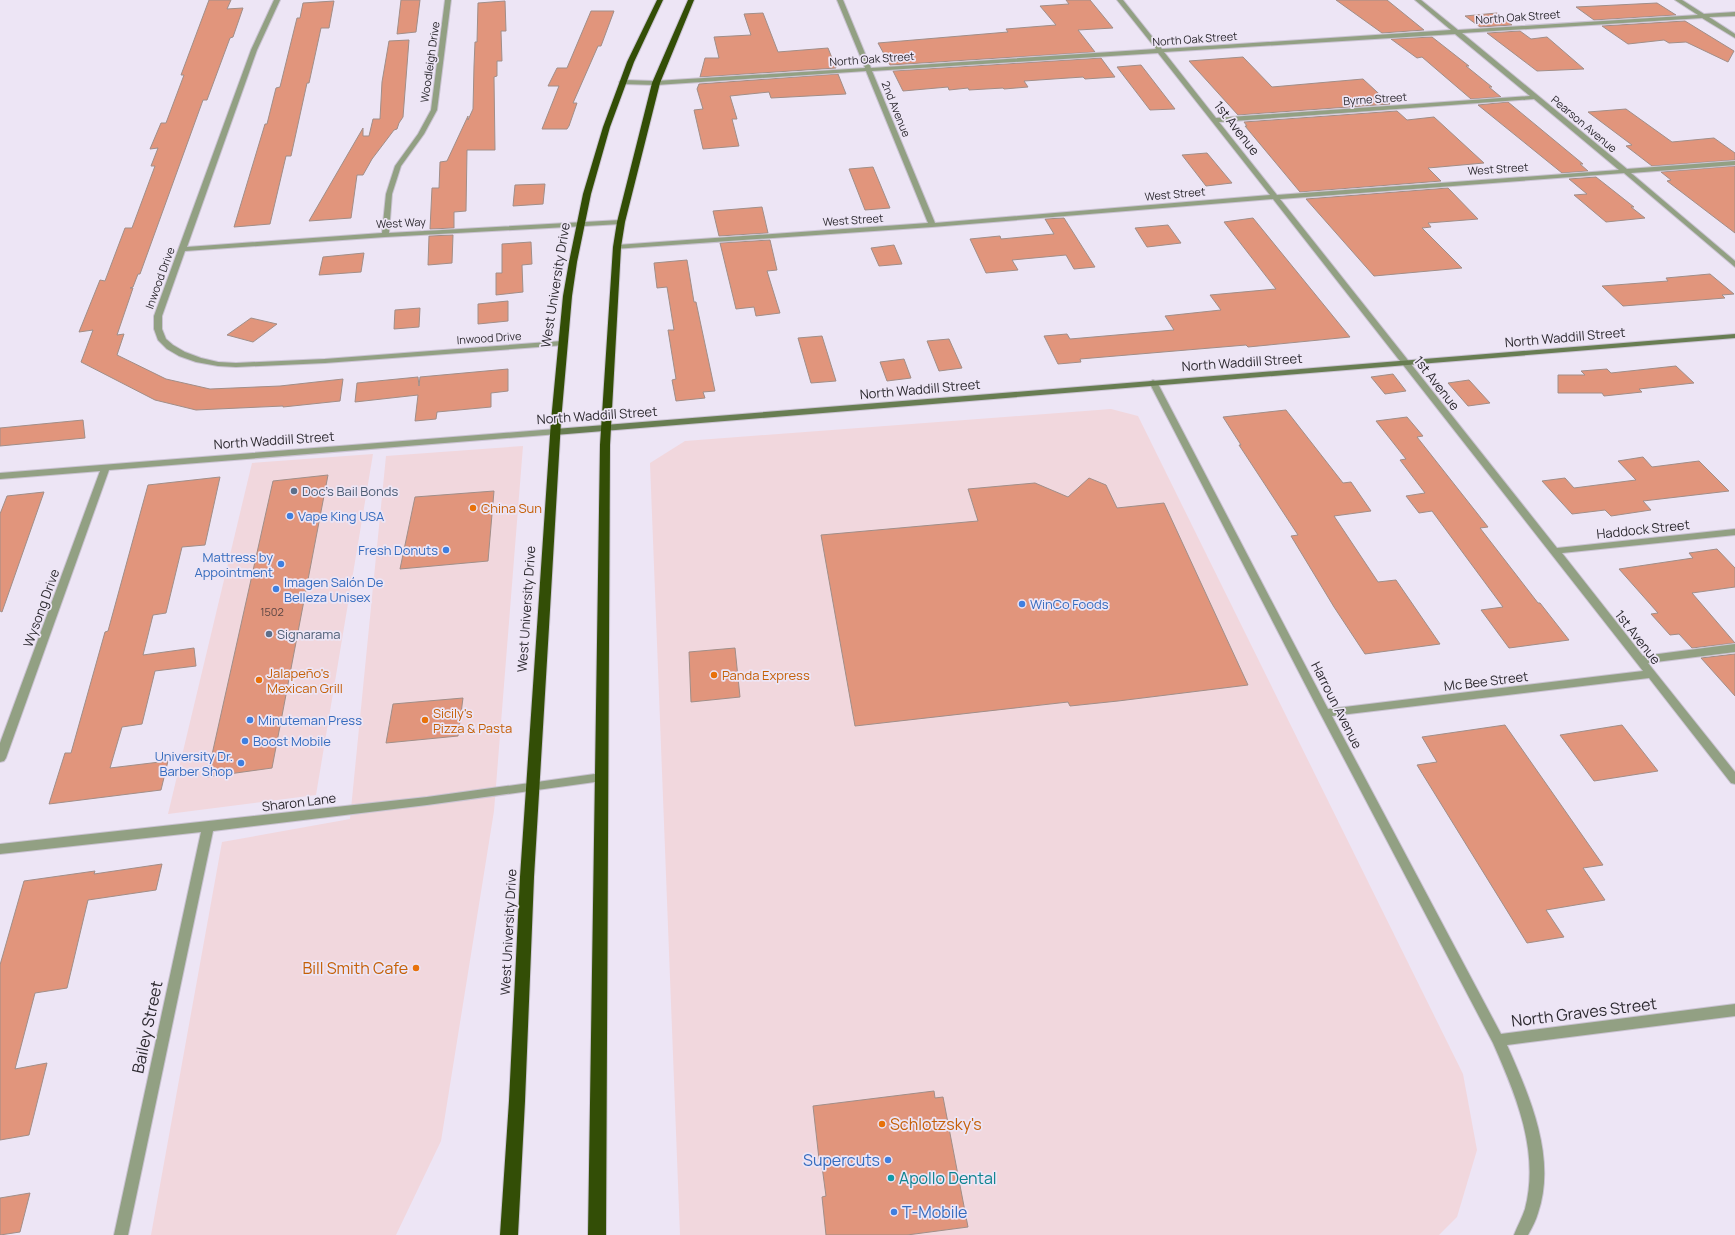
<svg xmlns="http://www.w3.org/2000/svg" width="1735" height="1235" viewBox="0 0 1735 1235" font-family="Manrope,sans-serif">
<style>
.commercial{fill:#f1d7dd}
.building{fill:#e1957c;stroke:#a18e88}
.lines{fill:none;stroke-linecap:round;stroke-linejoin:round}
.street-casing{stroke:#cac3d2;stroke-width:2}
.secondary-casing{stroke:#cac3d2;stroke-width:2}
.highway-casing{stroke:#cac3d2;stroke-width:2}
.street{fill:#92a083;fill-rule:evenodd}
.secondary{fill:#687d52;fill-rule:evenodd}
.highway{fill:#334e06;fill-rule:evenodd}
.service-dot{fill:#5c6f8a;stroke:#ede5f5;stroke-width:1.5}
.food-dot{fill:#e8710a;stroke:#ede5f5;stroke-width:1.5}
.shop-dot{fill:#3f7fe0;stroke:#ede5f5;stroke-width:1.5}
.culture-dot{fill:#0f9aa8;stroke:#ede5f5;stroke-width:1.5}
.labels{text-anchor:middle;stroke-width:3.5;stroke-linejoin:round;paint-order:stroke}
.far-street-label{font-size:11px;fill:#2d2a30;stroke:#ede5f5}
.number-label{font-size:11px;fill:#5a4543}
.street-label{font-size:13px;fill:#2d2a30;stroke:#ede5f5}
.service-label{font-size:13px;fill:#4e5e75;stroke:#ede5f5;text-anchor:start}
.food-label{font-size:13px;fill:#c56008;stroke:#ede5f5;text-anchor:start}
.shop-label{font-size:13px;fill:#366cbe;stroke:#ede5f5;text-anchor:start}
.near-food-label{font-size:16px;fill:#c56008;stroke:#ede5f5;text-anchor:end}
.near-street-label{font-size:16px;fill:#2d2a30;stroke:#ede5f5}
.near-shop-label{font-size:16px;fill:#366cbe;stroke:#ede5f5;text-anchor:end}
.near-culture-label{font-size:16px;fill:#0d838f;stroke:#ede5f5;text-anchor:start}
</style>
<rect width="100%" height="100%" fill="#ede5f5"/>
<g class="commercial">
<path d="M1111,409L1138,416L1463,1074L1477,1150L1457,1217L1439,1235H680L650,463L685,441Z"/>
<path d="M523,446L494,811L441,1141L396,1235H151L222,842L350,819L386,456Z"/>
<path d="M373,454L316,795L168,814L252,463Z"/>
</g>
<g class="building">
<path d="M209,0H231L227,9L243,8L233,37L230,38L207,100H203L140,274H138L133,287L130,288H133L117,335L124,334L117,355L166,379L210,389L280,386L343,379L340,401L283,407V406L196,410L155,400L81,362L93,330L79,332L100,280L105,281L125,228H132L155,166H151L158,148L150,149L161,123H166L184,75H181Z"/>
<path d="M401,0H420L416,32L397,34Z"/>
<path d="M1066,0H1090L1113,28L1078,30L1095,52L890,65L878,43L1008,32L1006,29L1056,25L1040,6L1069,4Z"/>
<path d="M1336,0H1387L1424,30L1382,33Z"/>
<path d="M334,1L329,28H321L309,83H307L291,156H286L270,224L234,227L265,124H267L276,88L280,87L297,18H300L303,3Z"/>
<path d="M505,1L506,31H501L502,61H497V76L494,77L495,150H467L466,211L454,212V228L430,229L432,188H439L440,162L447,161L468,116V120L473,109L474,66L475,42H477L478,3Z"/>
<path d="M1657,3L1676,15L1594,20L1576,7Z"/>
<path d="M591,11H614L601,46H598L573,103H577L569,126L567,129H542L559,86H548L557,68H567Z"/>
<path d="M763,13L778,52L828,48L836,68L700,77L705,58H719L714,37L751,35L744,14Z"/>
<path d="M1497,13L1512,25L1480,27L1465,16Z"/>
<path d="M1685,21L1734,51L1728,62L1686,42L1669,43L1664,40L1628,44L1602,26Z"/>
<path d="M1520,31L1531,39L1547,37L1584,69L1537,71L1487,33Z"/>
<path d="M1432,37L1469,66H1466L1492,87H1489L1501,97L1471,99L1422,57L1417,58L1391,39Z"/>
<path d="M409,40L403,117L399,123L397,129L394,130L372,159L363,175H357L351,218L309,221L363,128V136H369L373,119H380L382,82L389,41Z"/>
<path d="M1243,57L1272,87L1363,79L1390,104L1238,115L1189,61Z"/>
<path d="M1101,58L1115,77L1085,79L1083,77L1024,81L1028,87L1004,89L1003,88L969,90L968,88L949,90L948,87L903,91L893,71Z"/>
<path d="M1141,65L1175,109L1150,110L1117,67Z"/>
<path d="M838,74L846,94L771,98L769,92L730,96L737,119H732L739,146L703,149L694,110L703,109L697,89L699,84Z"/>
<path d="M1508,102L1583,164H1580L1588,171L1562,173L1478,105Z"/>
<path d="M1626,109L1672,142L1714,138L1735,153V160L1652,166L1626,146L1632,145L1588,112Z"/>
<path d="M1397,111L1407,120L1434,117L1484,163L1428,168L1441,181L1300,192L1245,126H1247L1244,122Z"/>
<path d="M1207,153L1232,183L1206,186L1182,155Z"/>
<path d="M1735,166V233L1667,181L1671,180L1661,172Z"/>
<path d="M873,167L890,208L865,210L849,169Z"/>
<path d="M1596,177L1634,207H1631L1645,218L1606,222L1574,195L1587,194L1569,179Z"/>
<path d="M545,184L543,204L513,206L515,185Z"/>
<path d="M1448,188L1478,219L1428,223L1431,227L1422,228L1462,268L1374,276L1306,199Z"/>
<path d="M762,207L768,233L719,236L713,211Z"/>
<path d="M1064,218L1095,267L1074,269L1066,255L1012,260L1018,270L986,273L970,239L1000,236L1001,239L1054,234L1045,219Z"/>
<path d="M1253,218L1350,337L1248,347L1246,345L1080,359L1081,362L1058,364L1044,336L1067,334L1070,339L1174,330L1165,316L1221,310L1210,295L1276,289L1224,222Z"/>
<path d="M1168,225L1181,243L1147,247L1135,228Z"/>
<path d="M453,235L452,263L428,265L429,236Z"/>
<path d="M770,240L777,270L767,271L780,313L756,316L754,307L736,309L720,243Z"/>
<path d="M531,242L532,264L522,265L523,292L496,295V273H502V244Z"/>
<path d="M894,245L902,264L879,266L871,248Z"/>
<path d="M364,253L361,272L319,275L323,257Z"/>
<path d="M687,260L694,302H696L715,391L703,392L705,398L676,401L672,380L676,379L668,330H674L667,287L657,288L654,263Z"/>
<path d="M1710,274L1734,294L1722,295L1725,298L1623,306L1602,286L1668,281L1666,278Z"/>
<path d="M508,301V321L478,324V304Z"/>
<path d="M420,308L419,327L394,329L395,310Z"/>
<path d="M251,318L277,324L253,342L227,335Z"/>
<path d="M822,336L836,381L811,383L798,338Z"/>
<path d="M949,339L962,368L939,371L927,341Z"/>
<path d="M904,359L911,378L887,381L880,362Z"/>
<path d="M1676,366L1694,383L1639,389L1642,392L1604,396L1602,393H1558V375H1585L1581,371L1607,369L1611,373Z"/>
<path d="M508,369V391L491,393V407L437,412L436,419L415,421L418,395L355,402L357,383L418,377L419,386L420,377Z"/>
<path d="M1393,374L1406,391L1385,394L1371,377Z"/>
<path d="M1469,380L1490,403L1468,406L1448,383Z"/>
<path d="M1286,410L1343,483L1351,482L1371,511L1334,516L1378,582L1396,580L1440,644L1365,654L1334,607L1291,536L1298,535L1239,445H1241L1223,417Z"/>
<path d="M1407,417L1423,436L1417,437L1488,527L1480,528L1538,603H1540L1569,640L1509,648L1481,610L1503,607L1432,511L1419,513L1406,496L1425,493L1400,460L1406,459L1376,421Z"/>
<path d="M83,420L85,438L0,446V428Z"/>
<path d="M1643,457L1652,467L1699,461L1729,491L1643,501L1651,510L1611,516L1605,510L1572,514L1542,481L1565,478L1574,488L1636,480L1618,461Z"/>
<path d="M328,475L272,768L207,777L273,481Z"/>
<path d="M220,477L205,545L182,547L166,613L153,615L143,655L194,648L196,666L155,671L142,724L122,727L110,768L168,761L161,790L49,804L65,753H71L105,632L108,631L148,485Z"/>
<path d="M1089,478L1106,485L1117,508L1164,503L1248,685L1118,701L1070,706L1068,702L855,726L821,535L978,521L968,489L1035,483L1068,497Z"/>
<path d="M494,491L488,561L400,569L415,497Z"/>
<path d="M44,492L2,612L0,611V514L7,496Z"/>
<path d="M1717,549L1735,568V587L1692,593L1735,643L1692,648L1679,634L1670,635L1651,614L1658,613L1619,569L1693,558L1689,553Z"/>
<path d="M735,648L740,697L691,702L689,652Z"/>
<path d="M1735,654V696L1701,658Z"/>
<path d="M463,698L458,736L386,743L393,704Z"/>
<path d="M1505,725L1603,865L1583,868L1605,900L1546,910L1564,937L1527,943L1417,765L1437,762L1422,737Z"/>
<path d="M1622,725L1658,771L1594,781L1560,735Z"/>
<path d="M162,864L156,890L88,900L67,988L35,993L15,1069L47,1063L29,1135L0,1140V965L24,881L95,871L94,874Z"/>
<path d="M934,1091L935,1098L943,1097L968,1227L907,1235H826L822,1197L826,1196L821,1159H819L813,1106Z"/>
<path d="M30,1193L20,1232L0,1235V1198Z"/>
</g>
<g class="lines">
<g class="street-casing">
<g id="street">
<path d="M274,0H280L257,50L187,247L382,233L386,194L395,166L418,134L431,110L445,0H451L437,110L424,134L401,166L392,194L389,233L621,220L625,222L621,224L385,237L185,251L162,316V329L166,339L173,345L185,352L201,358L218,362L236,363L325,359L562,341H565V345L325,363L236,367L218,366L196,362L179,356L167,349L158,340L154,329V316L251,50Z"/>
<path d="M837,0H843L871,68L1156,49L1117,0H1123L1162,49L1451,30L1415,0H1421L1458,30L1698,15L1675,0H1682L1704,14L1735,12V16L1709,17L1735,34V38L1702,18L1462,33L1627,169L1735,161V165L1631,173L1735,261V267L1624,173L1280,199L1557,548L1735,529V535L1562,553L1643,656L1735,644V652L1648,663L1735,772V784L1731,783L1649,678L1332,716L1501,1034L1735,1004V1016L1507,1045C1529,1095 1557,1157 1538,1213C1536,1220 1532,1228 1528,1235H1514C1517,1227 1522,1218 1525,1209C1540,1152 1516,1095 1493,1043L1320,713L1149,382L1153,380L1157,382L1328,709L1643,671L1273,199L932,227L614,249V245H617L928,223L866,71L656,85L622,84L619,82L622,80L656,81L865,68ZM1455,34L1530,96L1216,118L1164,52ZM1158,53L1270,195L935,223L872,71ZM1534,99L1619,170L1277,195L1219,122Z"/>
<path d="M555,429L559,432L558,434L109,470L6,758L4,761L0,762V743L100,471L0,479V473Z"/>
<path d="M602,773L606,774L608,777L606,780L602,781L427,805L213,831L128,1235H114L201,832L0,854V844L427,797Z"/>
</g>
</g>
<g class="secondary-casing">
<path id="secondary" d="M1735,334V338L555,435L551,432L555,429Z"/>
</g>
<g class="highway-casing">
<g id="highway">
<path d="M657,0H663L634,62L610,127L591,194L577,262L572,296L561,421L549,627L534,877L525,1101L518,1235H500L509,1101L520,877L537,627L551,421L563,296L569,262L583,194L603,127L627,62Z"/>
<path d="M688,0H694L660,83L625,222L621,247L610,445L606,1235H588L600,445L613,247L617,222L652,83Z"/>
</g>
</g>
<use href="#street" class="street"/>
<use href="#secondary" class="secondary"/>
<use href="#highway" class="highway"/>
</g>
<g class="service-dot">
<circle cx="294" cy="491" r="4"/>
<circle cx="269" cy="634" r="4"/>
</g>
<g class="food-dot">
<circle cx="473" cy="508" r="4"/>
<circle cx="714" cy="675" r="4"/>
<circle cx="259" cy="680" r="4"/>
<circle cx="425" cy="720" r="4"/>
<circle cx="416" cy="968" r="4"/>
<circle cx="882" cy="1124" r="4"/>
</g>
<g class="shop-dot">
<circle cx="290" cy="516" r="4"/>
<circle cx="446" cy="550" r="4"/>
<circle cx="281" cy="564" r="4"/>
<circle cx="276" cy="589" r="4"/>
<circle cx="1022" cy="604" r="4"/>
<circle cx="250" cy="720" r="4"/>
<circle cx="245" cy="741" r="4"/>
<circle cx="241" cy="763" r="4"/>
<circle cx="888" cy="1160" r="4"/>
<circle cx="894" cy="1212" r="4"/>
</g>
<circle class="culture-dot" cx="891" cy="1178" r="4"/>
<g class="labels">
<g class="far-street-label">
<text transform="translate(1518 17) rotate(-4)" y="4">North Oak Street</text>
<text transform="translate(1195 39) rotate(-4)" y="4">North Oak Street</text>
<text transform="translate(872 59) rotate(-4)" y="4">North Oak Street</text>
<text transform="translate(430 62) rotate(-82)" y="4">Woodleigh Drive</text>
<text transform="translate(1375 99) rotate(-4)" y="4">Byrne Street</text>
<text transform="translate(896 109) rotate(68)" y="4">2nd Avenue</text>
<text transform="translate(1584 124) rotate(40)" y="4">Pearson Avenue</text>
<text transform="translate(1498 169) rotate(-4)" y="4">West Street</text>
<text transform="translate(1175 194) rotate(-5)" y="4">West Street</text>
<text transform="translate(853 220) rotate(-4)" y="4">West Street</text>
<text transform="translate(401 223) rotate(-3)" y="4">West Way</text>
<text transform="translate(160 278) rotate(-70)" y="4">Inwood Drive</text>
<text transform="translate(489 338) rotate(-4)" y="4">Inwood Drive</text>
</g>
<g class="number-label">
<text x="272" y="616">1502</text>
</g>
<g class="street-label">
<text transform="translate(1237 128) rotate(52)" y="5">1st Avenue</text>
<text transform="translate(555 285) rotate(-81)" y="5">West University Drive</text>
<text transform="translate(1565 337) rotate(-5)" y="5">North Waddill Street</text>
<text transform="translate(1242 362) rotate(-4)" y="5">North Waddill Street</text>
<text transform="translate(1437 383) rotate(52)" y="5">1st Avenue</text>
<text transform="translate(920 389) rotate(-5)" y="5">North Waddill Street</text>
<text transform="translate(597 415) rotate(-4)" y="5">North Waddill Street</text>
<text transform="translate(274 440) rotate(-4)" y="5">North Waddill Street</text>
<text transform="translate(1643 529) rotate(-6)" y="5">Haddock Street</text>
<text transform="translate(41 608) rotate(-70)" y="5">Wysong Drive</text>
<text transform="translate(526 609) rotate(-86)" y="5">West University Drive</text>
<text transform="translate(1638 637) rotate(52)" y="5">1st Avenue</text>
<text transform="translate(1486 681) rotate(-7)" y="5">Mc Bee Street</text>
<text transform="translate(1337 705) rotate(63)" y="5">Harroun Avenue</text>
<text transform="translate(299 802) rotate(-7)" y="5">Sharon Lane</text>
<text transform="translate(508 932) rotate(-87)" y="5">West University Drive</text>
</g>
<g class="service-label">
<text x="302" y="496">Doc's Bail Bonds</text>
<text x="277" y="639">Signarama</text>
</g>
<g class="food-label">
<text x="481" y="513">China Sun</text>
<text x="267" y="678">Jalapeño's<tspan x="267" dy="15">Mexican Grill</tspan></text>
<text x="722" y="680">Panda Express</text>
<text x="433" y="718">Sicily's<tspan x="433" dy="15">Pizza &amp; Pasta</tspan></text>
</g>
<g class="shop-label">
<text x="298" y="521">Vape King USA</text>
<text x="438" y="555" text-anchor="end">Fresh Donuts</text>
<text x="273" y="562" text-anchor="end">Mattress by<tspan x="273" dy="15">Appointment</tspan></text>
<text x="284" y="587">Imagen Salón De<tspan x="284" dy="15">Belleza Unisex</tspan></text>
<text x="1030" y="609">WinCo Foods</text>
<text x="258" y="725">Minuteman Press</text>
<text x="253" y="746">Boost Mobile</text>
<text x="233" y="761" text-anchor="end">University Dr.<tspan x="233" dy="15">Barber Shop</tspan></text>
</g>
<g class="near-food-label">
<text x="408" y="974">Bill Smith Cafe</text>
<text x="890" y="1130" text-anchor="start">Schlotzsky's</text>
</g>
<g class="near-street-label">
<text transform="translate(1584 1012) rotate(-7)" y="6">North Graves Street</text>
<text transform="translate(147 1027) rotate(-78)" y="6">Bailey Street</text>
</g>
<g class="near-shop-label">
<text x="880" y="1166">Supercuts</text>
<text x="902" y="1218" text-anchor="start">T-Mobile</text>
</g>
<g class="near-culture-label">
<text x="899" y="1184">Apollo Dental</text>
</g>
</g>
</svg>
